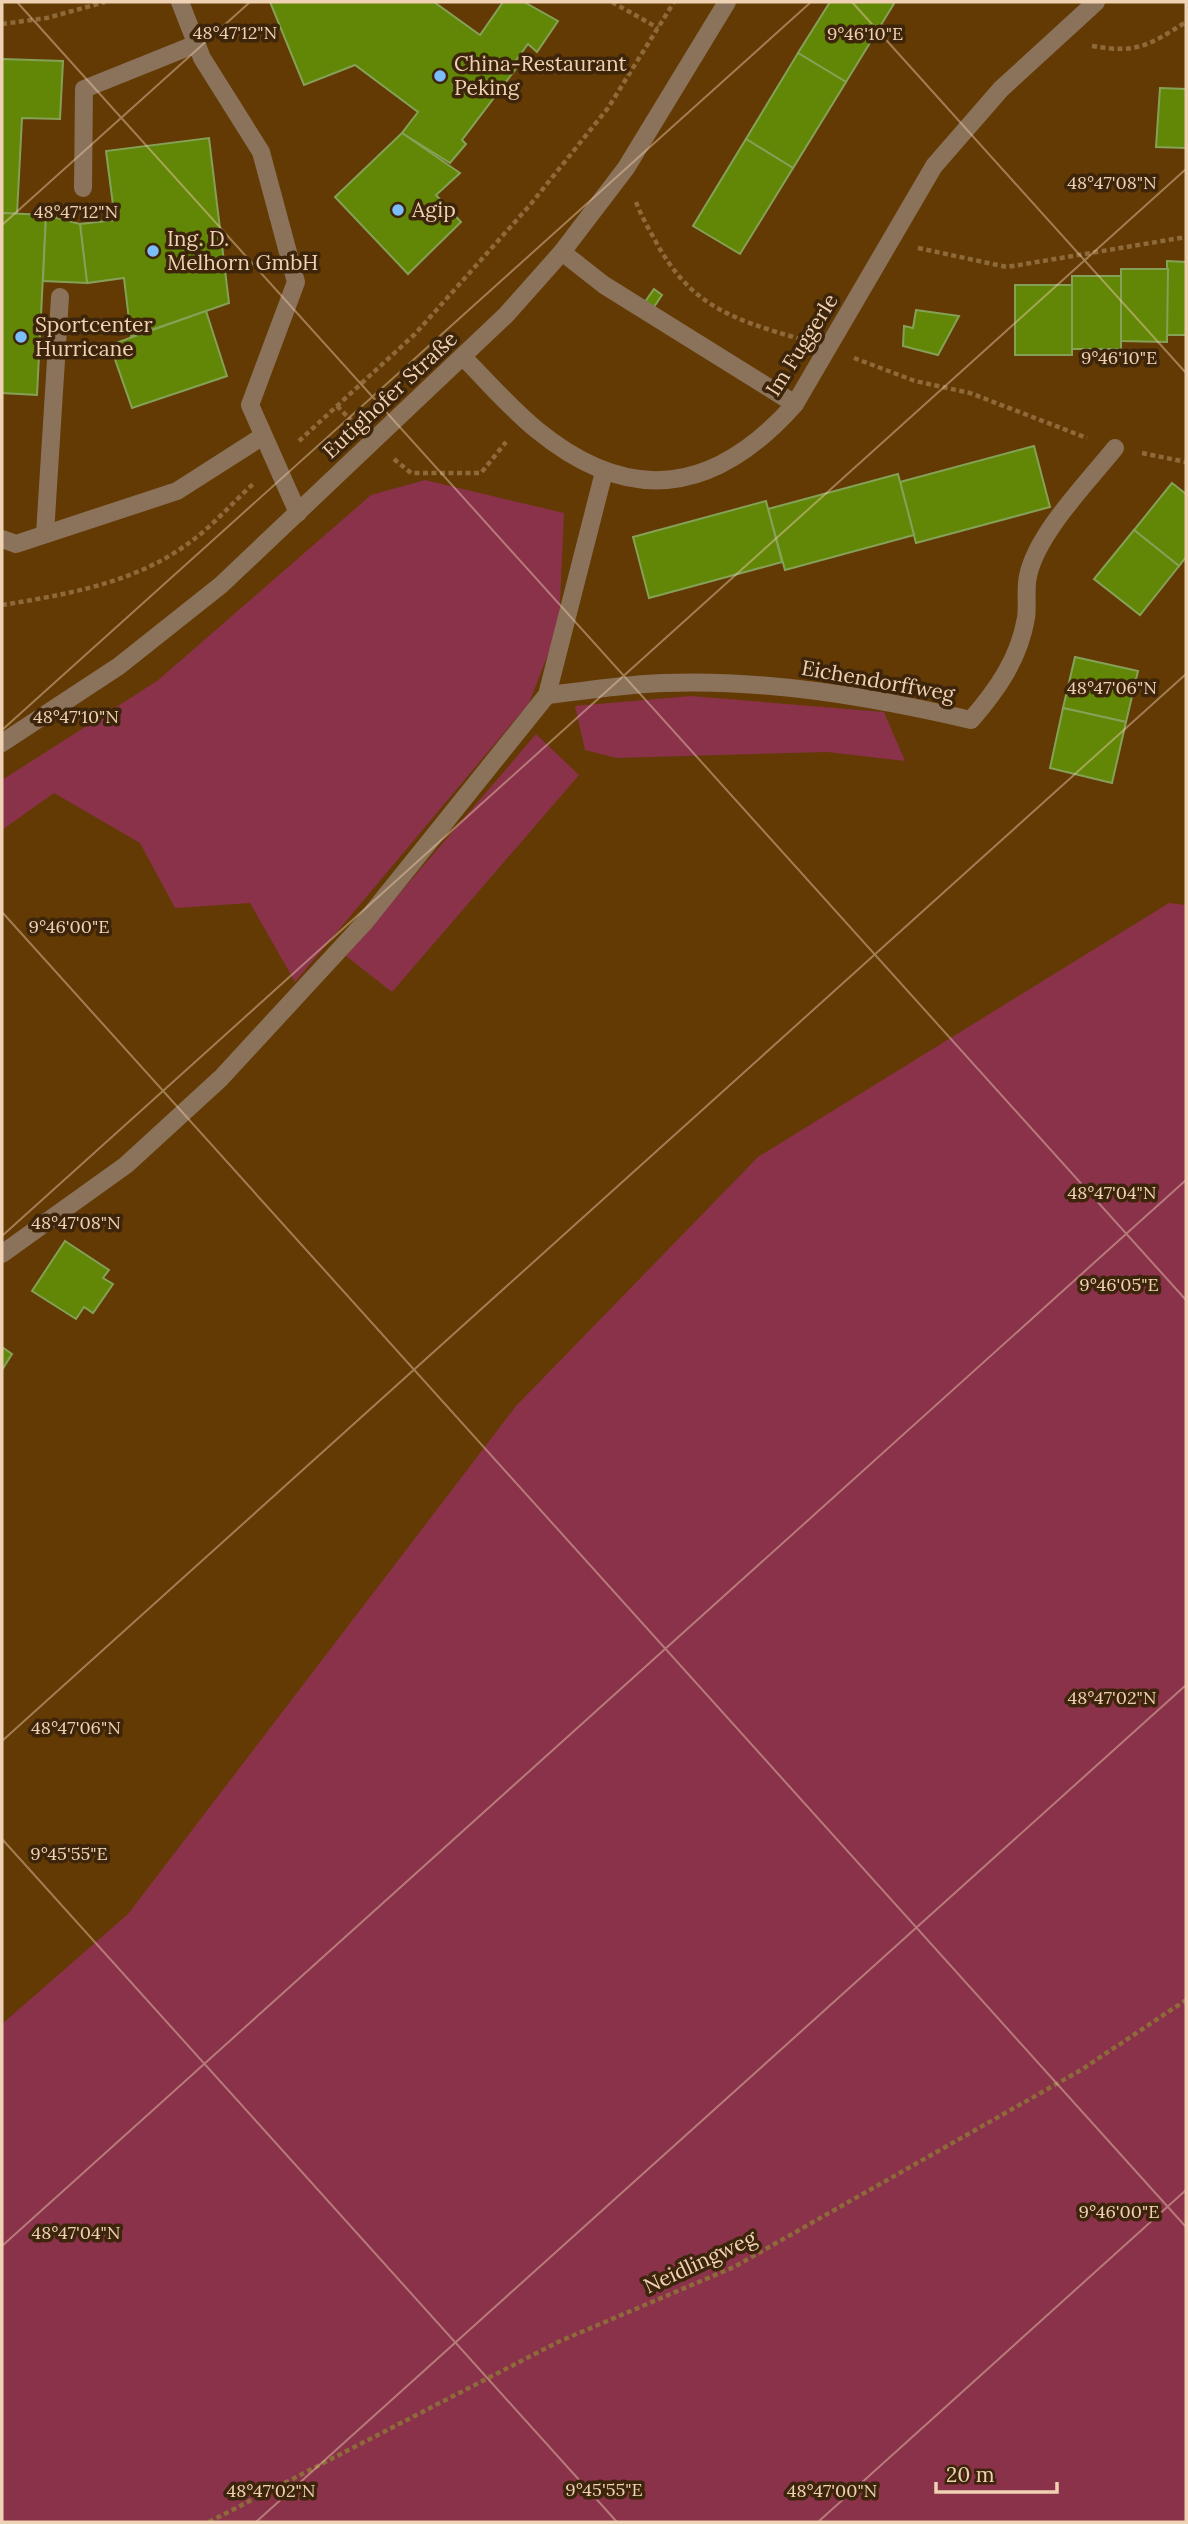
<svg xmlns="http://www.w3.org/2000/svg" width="1188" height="2524" viewBox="0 0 1188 2524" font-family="Lora,serif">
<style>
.green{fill:#89324a}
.building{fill:#628606;stroke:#85a157;stroke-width:2}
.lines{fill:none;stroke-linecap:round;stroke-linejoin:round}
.path{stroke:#8e693a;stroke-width:4.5;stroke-dasharray:5 3.5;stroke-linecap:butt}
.minor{stroke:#8b725a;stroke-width:18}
.ticks{fill:none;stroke:#efd1b3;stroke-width:2;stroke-opacity:0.45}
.poi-dot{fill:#7bbef9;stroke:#3d250b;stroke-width:2.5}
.labels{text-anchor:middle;stroke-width:7;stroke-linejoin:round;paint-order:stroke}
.poi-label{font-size:21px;fill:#efd1b3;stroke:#3d250b;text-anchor:start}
.street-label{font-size:21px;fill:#efd1b3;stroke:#3d250b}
.ticks-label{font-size:18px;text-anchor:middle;fill:#efd1b3;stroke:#3d250b;stroke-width:7;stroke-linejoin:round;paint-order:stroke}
</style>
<rect width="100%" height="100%" fill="#633a04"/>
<g class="green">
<path d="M425,480L564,513L559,626L529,703L295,982L250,903L175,908L140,843L54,793L2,830V780L157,681L371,495Z"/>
<path d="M691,696L884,712L905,761L827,752L616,758L585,750L575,706Z"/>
<path d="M536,734L579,775L392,992L346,956Z"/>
<path d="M1169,903L1186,905V2522H2V2024L128,1914L516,1406L758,1157Z"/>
</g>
<g class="building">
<path d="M270,2H434L480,35L503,2H524L558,21L537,52L528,44L514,63L518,66L462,140L466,144L450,163L402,133L418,112L355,65L304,85Z"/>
<path d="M830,2H895L846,82L798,53Z"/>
<path d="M798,53L846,82L793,168L746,139Z"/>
<path d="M2,59L63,61L60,119L22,118L17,214L2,213Z"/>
<path d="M1160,88L1186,89V148L1156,147Z"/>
<path d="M402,133L460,173L436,195L461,222L408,274L335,197Z"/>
<path d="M209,138L229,303L131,337L124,278L87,283L80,224L115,220L106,151Z"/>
<path d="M746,139L793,168L740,254L693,226Z"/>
<path d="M2,213L46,215L37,395L2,393Z"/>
<path d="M46,215L80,224L87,283L43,281Z"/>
<path d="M1167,261L1186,262V335H1167Z"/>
<path d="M1121,269H1168L1167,342L1121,341Z"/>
<rect x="1072" y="276" width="49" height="73"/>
<rect x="1015" y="285" width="57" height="70"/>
<path d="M654,289L662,295L654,307L645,302Z"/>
<path d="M916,310L959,316L938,355L903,346L904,326L913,328Z"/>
<path d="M206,311L227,376L132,408L110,345Z"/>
<path d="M1034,446L1050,507L916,543L900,482Z"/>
<path d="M898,474L914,535L785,570L768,509Z"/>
<path d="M1172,483L1186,494V557L1179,566L1134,530Z"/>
<path d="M766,501L782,562L649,598L633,537Z"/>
<path d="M1134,530L1179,566L1140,615L1094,579Z"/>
<path d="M1075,657L1138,671L1126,722L1063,708Z"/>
<path d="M1063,708L1126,722L1112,783L1050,768Z"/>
<path d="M65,1241L109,1270L103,1278L113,1284L93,1313L84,1307L76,1319L32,1291Z"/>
<path d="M2,1347L12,1354L2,1370Z"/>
</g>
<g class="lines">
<g class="path">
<path d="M612,2L658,28"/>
<path d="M2,24L47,18L105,2"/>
<path d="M1092,46C1138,54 1149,45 1186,22"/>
<path d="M636,202C641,215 648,228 655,240C690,306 732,319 800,339"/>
<path d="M918,248L1007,267L1186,237"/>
<path d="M854,358L915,381L970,393L1087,438"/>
<path d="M337,406L351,420"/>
<path d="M299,441L415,334L530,205L608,108L674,2"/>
<path d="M1142,453L1186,462"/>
<path d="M394,459L411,473H481L506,442"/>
<path d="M2,605C64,595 134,583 186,545C211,528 232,503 254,483"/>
<path d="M209,2522L558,2342L734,2267L1081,2070L1186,2000"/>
</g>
<g class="minor">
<path d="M180,2L202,58L261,152L296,282L250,405L298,513"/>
<path d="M83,188L84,89L196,44"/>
<path d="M562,252L604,285L795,404"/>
<path d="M464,358C488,382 511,409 537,430C631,507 716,493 795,404L934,166L1001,89L1096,2"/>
<path d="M45,534L60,297"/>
<path d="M2,539L16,544L177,491L263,436"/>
<path d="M547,695C586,691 625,684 664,683C767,679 872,697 971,720C997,690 1019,659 1026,618C1028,605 1025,589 1028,576C1037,533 1088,482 1115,448"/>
<path d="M2,743L119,666L221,585L506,315L562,252L626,168L727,2"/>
<path d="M2,1254L126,1165L221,1078L364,923L547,695L604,472"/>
</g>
</g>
<path class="ticks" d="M17,2L1186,1300M852,2L1186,373M2,225L250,2M2,730L811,2M2,912L1186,2227M2,1236L1186,169M2,1741L1186,674M2,1839L617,2522M2,2246L1186,1180M256,2522L1186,1685M818,2522L1186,2190"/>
<g class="poi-dot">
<circle cx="440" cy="76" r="7"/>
<circle cx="398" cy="210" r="7"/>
<circle cx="153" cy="251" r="7"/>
<circle cx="21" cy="337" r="7"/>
</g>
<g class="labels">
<g class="poi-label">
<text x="454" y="71">China-Restaurant<tspan x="454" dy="24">Peking</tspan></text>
<text x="412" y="217">Agip</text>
<text x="167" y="246">Ing. D.<tspan x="167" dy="24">Melhorn GmbH</tspan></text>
<text x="35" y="332">Sportcenter<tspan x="35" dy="24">Hurricane</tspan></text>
</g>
<g class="street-label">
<text transform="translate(802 345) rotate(-58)" y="7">Im Fuggerle</text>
<text transform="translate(390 395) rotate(-43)" y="7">Eutighofer Straße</text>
<text transform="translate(878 681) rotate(10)" y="7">Eichendorffweg</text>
<text transform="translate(700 2262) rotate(-25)" y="7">Neidlingweg</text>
</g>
</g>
<g class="ticks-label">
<text x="235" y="39">48°47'12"N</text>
<text x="865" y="40">9°46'10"E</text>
<text x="1112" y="189">48°47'08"N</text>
<text x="76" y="218">48°47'12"N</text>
<text x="1119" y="364">9°46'10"E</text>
<text x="1112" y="694">48°47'06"N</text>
<text x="76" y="723">48°47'10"N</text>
<text x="69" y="933">9°46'00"E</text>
<text x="1112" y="1199">48°47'04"N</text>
<text x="76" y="1229">48°47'08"N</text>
<text x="1119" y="1291">9°46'05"E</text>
<text x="1112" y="1704">48°47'02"N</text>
<text x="76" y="1734">48°47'06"N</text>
<text x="69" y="1860">9°45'55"E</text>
<text x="1119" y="2218">9°46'00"E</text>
<text x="76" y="2239">48°47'04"N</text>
<text x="604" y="2496">9°45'55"E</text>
<text x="271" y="2497">48°47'02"N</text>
<text x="832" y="2497">48°47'00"N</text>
</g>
<rect width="1188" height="2524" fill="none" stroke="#efd1b3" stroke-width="7"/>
<path d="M936 2482v10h121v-10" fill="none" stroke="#efd1b3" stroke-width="3.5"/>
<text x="946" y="2482" font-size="21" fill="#efd1b3" stroke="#3d250b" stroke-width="5" paint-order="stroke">20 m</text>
</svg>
